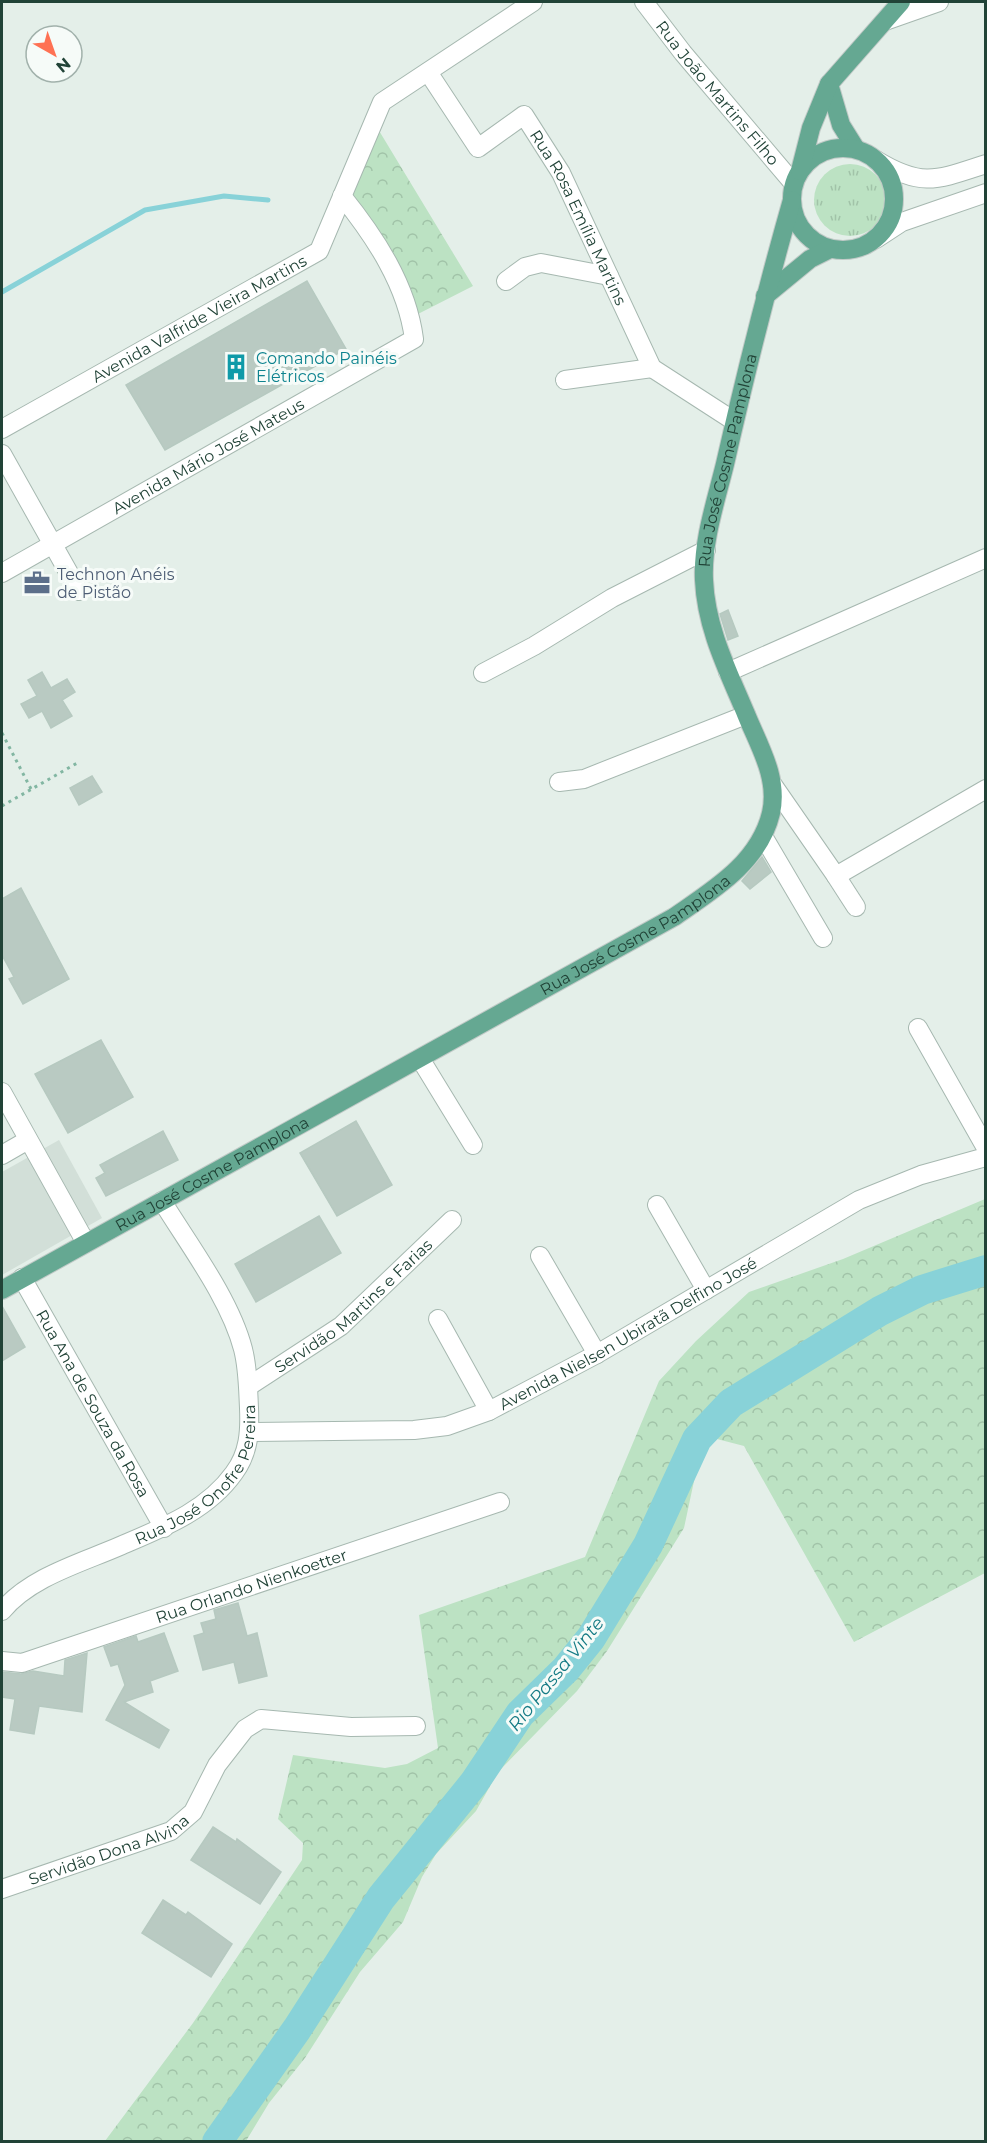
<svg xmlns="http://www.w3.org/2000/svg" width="987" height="2143" viewBox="0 0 987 2143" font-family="Montserrat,sans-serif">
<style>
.built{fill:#d2dfd8}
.grass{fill:url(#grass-tufts)}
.forest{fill:url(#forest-crowns)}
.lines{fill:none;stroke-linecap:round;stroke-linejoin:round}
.stream{stroke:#88d2d8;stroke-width:5}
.river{stroke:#88d2d8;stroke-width:30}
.building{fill:#b9cac2;stroke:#b6c9c0;stroke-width:1.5}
.minor-casing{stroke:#a6b8b0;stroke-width:20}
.major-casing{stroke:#c1cac7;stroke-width:20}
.path{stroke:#82b6a2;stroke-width:3;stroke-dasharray:3 4.5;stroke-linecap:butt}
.minor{stroke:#fff;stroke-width:18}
.major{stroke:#65a892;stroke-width:18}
.labels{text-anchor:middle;stroke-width:6;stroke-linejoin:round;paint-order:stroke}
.street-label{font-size:16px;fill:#214337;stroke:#f6fbf8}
.culture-label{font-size:16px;fill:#0d838f;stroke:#f6fbf8;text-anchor:start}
.service-label{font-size:16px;fill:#4e5e75;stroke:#f6fbf8;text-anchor:start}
.water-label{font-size:18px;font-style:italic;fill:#157b85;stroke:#f6fbf8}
</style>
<defs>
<pattern id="grass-tufts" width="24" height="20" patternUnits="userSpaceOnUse" patternTransform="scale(1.5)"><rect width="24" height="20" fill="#bce2c3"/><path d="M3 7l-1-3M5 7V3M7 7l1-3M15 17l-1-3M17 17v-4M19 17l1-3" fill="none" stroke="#a1c3a8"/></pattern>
<pattern id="forest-crowns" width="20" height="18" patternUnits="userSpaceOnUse" patternTransform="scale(1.5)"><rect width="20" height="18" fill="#bce2c3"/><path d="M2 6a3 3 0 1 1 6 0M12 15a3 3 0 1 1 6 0" fill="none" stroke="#a1c3a8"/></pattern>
</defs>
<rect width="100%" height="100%" fill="#e4efe9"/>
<path class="built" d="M59,1140L102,1218L2,1275V1172Z"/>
<circle class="grass" cx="850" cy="200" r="36"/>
<g class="forest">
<path d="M378,129L473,286L418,314L404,281L350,194Z"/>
<path d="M985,1199V1573L854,1642L744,1446L717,1439L700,1453L684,1528L607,1651L577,1691L498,1772L476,1811L436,1854L422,1877L403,1922L360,1972L305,2058L269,2103L246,2141H105L193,2023L302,1860L303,1843L278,1819L293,1755L385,1768L407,1764L438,1748L419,1615L585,1557L659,1381L696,1341L749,1292L843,1259Z"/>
</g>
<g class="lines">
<path class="stream" d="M2,292L145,210L224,196L268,200"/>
<path class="river" d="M217,2142L297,2029L381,1898L474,1783L520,1714L566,1669L591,1638L648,1545L697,1439L731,1403L880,1311L922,1290L986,1270"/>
</g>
<g class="building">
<path d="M307,281L346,349L165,450L126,385Z"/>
<path d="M728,610L738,636L728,640L720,614Z"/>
<path d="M42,672L51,688L67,679L75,692L62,700L72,716L51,728L42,711L29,718L21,704L37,696L28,680Z"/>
<path d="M92,776L102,792L79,805L70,788Z"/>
<path d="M762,857L771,872L750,889L742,881Z"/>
<path d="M21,888L69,979L23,1004L9,979L14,977L2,955V899Z"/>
<path d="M101,1040L133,1097L68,1133L35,1074Z"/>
<path d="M356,1121L392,1185L337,1216L300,1153Z"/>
<path d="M163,1131L178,1160L106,1196L96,1178L105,1173L100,1165Z"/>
<path d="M319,1216L341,1253L256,1302L235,1264Z"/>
<path d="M2,1306L25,1347L2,1361Z"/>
<path d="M238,1603L247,1636L257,1633L267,1676L239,1683L234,1662L203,1670L194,1636L204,1633L201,1623L216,1619L214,1610Z"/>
<path d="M164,1633L178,1671L150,1681L153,1692L124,1702L169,1730L159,1748L106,1720L125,1685L118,1664L111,1666L104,1647L136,1636L138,1642Z"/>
<path d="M87,1653L82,1712L39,1706L34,1734L10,1730L15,1699L2,1697V1672L21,1674L33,1671L64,1676L65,1660Z"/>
<path d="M213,1827L236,1842L237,1839L281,1872L260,1904L191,1860Z"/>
<path d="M163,1900L186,1915L188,1912L232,1944L211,1977L142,1933Z"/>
</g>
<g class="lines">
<g class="minor-casing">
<g id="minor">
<path id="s1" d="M644,2L683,53L794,184"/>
<path d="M885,21L939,2"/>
<path id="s2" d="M428,72L478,148L524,115L561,173L652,368L734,421"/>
<path d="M876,160C922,188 937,180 986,164"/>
<path d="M876,239L902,222L986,193"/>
<path d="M506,281L525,267L541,263L609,276"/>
<path d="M565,380L652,368"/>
<path id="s3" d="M2,429L319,251L382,102L533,2"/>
<path d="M2,454L79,591"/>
<path id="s4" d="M2,573L414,339C407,285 375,237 342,196"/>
<path d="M728,672L986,558"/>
<path d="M483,673L534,646L612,598L706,550"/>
<path d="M559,782L584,779L746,715"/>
<path d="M773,785L836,876L986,789"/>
<path d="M763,836L823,938"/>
<path d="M836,876L856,907"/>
<path d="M918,1028L986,1148"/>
<path d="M421,1060L473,1145"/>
<path d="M2,1092L86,1243"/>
<path d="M2,1155L28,1140"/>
<path d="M657,1205L706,1290"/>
<path d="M540,1256L597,1354"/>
<path id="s5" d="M22,1278L164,1528"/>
<path d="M438,1319L489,1411"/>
<path id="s6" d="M249,1386L341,1326L452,1220"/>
<path id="s7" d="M251,1432L414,1430L447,1426L489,1411L597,1354L859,1200L921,1175L986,1157"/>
<path id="s8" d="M2,1611C30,1577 81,1563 120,1546C162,1528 207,1511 234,1473C249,1453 250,1431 249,1408C248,1388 248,1368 243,1349C230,1299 189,1245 162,1201"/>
<path id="s9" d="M2,1661L22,1663L500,1502"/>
<path id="s10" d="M2,1889L171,1831L193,1812L217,1765L245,1729L261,1719L351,1727L416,1726"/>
</g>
</g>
<g class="major-casing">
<g id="major">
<path d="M829,84L841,125L856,149"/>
<circle cx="843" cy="199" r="51"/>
<path d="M800,171L811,128L829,84L901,2"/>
<path d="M765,296L810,259L830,249"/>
<path id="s11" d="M2,1290L674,917C713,890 759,863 771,813C779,778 759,746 746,714C728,671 706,628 704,580C702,542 716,501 725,464C745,376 767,288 792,200"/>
</g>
</g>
<g class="path">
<path d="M2,733L31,789"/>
<path d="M2,806L79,762"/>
</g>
<use href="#minor" class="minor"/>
<use href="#major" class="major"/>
</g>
<defs>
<g id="building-bare" transform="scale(2.07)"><path d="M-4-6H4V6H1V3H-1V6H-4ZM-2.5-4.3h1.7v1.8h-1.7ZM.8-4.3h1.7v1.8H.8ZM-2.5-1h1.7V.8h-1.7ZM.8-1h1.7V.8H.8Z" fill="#0f9aa8" stroke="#f6fbf8" stroke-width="2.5" paint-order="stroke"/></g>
<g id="office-bare" transform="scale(2.07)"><path d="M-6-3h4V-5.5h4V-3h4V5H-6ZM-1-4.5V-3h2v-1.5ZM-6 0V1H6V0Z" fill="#5c6f8a" stroke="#f6fbf8" stroke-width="2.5" paint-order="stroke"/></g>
</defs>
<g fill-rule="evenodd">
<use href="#building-bare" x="236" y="367"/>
<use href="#office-bare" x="37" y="583"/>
</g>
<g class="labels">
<g class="street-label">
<text dy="6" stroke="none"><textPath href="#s1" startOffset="117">Rua João Martins Filho</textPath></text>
<text dy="6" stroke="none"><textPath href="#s2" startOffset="264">Rua Rosa Emília Martins</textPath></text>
<text dy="6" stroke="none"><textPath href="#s3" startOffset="226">Avenida Valfride Vieira Martins</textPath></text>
<text dy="6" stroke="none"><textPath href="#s4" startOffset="237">Avenida Mário José Mateus</textPath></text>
<text dy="6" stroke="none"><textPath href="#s11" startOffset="1282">Rua José Cosme Pamplona</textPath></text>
<text dy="6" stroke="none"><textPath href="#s11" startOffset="726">Rua José Cosme Pamplona</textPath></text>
<text dy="6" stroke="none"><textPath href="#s11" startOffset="240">Rua José Cosme Pamplona</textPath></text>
<text dy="6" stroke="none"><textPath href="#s6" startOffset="132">Servidão Martins e Farias</textPath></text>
<text dy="6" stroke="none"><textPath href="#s7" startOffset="400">Avenida Nielsen Ubiratã Delfino José</textPath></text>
<text dy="6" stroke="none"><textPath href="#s5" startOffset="144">Rua Ana de Souza da Rosa</textPath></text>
<text dy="6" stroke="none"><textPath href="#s8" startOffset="249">Rua José Onofre Pereira</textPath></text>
<text dy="6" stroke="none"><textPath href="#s9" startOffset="262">Rua Orlando Nienkoetter</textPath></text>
<text dy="6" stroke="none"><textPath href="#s10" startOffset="114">Servidão Dona Alvina</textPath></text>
</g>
<g class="culture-label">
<text x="256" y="364">Comando Painéis<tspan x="256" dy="18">Elétricos</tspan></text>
</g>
<g class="service-label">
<text x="57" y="580">Technon Anéis<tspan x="57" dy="18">de Pistão</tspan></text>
</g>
<g class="water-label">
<text transform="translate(556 1674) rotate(-51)" y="6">Rio Passa Vinte</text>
</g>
</g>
<rect width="987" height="2143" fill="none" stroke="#214337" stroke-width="6"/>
<g transform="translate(54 54) rotate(140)"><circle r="28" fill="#f6fbf8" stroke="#a1b1ab" stroke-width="1.5"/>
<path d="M0-4.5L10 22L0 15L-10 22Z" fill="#fe7153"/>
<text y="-9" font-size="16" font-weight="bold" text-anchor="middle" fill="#214337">N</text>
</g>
</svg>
